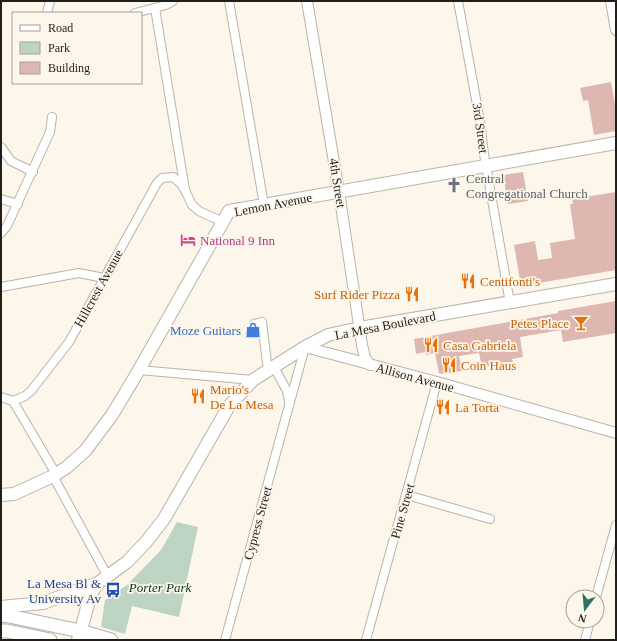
<svg xmlns="http://www.w3.org/2000/svg" width="617" height="641" viewBox="0 0 617 641" font-family="Georgia,serif">
<style>
.green{fill:#bdd4c3}
.building{fill:#ddb7b0}
.lines{fill:none;stroke-linecap:round;stroke-linejoin:round}
.minor-casing{stroke:#bab3a9;stroke-width:10}
.tertiary-casing{stroke:#bab3a9;stroke-width:12}
.secondary-casing{stroke:#bab3a9;stroke-width:14}
.primary-casing{stroke:#bab3a9;stroke-width:15}
.minor{stroke:#fff;stroke-width:8}
.tertiary{stroke:#fff;stroke-width:10}
.secondary{stroke:#fff;stroke-width:12}
.primary{stroke:#fff;stroke-width:13}
.labels{text-anchor:middle;stroke-width:3.5;stroke-linejoin:round;paint-order:stroke}
.street-label{font-size:13px;fill:#221f1b;stroke:#fdf6eb}
.worship-label{font-size:13px;fill:#5b616d;stroke:#fdf6eb;text-anchor:start}
.hotel-label{font-size:13px;fill:#b23c85;stroke:#fdf6eb;text-anchor:start}
.food-label{font-size:13px;fill:#c56008;stroke:#fdf6eb;text-anchor:start}
.shop-label{font-size:13px;fill:#366cbe;stroke:#fdf6eb;text-anchor:end}
.transit-label{font-size:13px;fill:#164399;stroke:#fdf6eb;text-anchor:end}
.park-label{font-size:13px;font-style:italic;fill:#02381c;stroke:#fdf6eb}
</style>
<rect width="100%" height="100%" fill="#fdf6eb"/>
<path class="green" d="M177,522L198,527L179,617L132,606L125,634L101,627L105,600L127,585L161,550Z"/>
<g class="building">
<path d="M611,82L616,110V131L594,135L588,100L583,101L580,88Z"/>
<path d="M523,172L528,201L508,204L503,175Z"/>
<path d="M616,192V270L521,286L514,245L535,241L538,260L552,258L550,243L575,239L570,204H573L572,199Z"/>
<path d="M616,301V333L563,342L561,330L520,337L523,357L512,359L513,362L482,367L479,353L459,356L462,371L442,374L439,373L435,353L426,355L425,352L416,354L414,339L558,313V311Z"/>
</g>
<g class="lines">
<g class="minor-casing">
<g id="minor">
<path d="M229,1L264,205"/>
<path d="M458,1L480,121L484,154L510,303"/>
<path d="M155,8L185,190L192,205L199,211L223,222"/>
<path d="M47,13L50,1"/>
<path d="M135,13L166,5L173,1"/>
<path d="M1,147L11,161L33,172"/>
<path d="M1,199L18,204"/>
<path d="M1,233L7,226L50,132L52,117"/>
<path d="M1,287L79,273L104,278"/>
<path d="M254,324L262,322L268,371"/>
<path d="M274,367L287,391L289,401"/>
<path d="M139,370L253,380"/>
<path d="M1,397L13,401L25,396L31,391L69,342L157,183L162,178L173,177L181,184L185,190"/>
<path d="M13,401L56,474"/>
<path d="M53,476L108,577"/>
<path d="M407,495L490,519"/>
<path d="M596,597L616,525"/>
<path d="M225,640L305,347"/>
<path d="M366,640L437,382"/>
<path d="M585,640L590,621"/>
</g>
</g>
<g class="tertiary-casing">
<g id="tertiary">
<path d="M307,1L339,192L362,345L365,358L370,365"/>
<path d="M611,1L616,30"/>
<path d="M305,347L437,382L616,433"/>
</g>
</g>
<g class="secondary-casing">
<g id="secondary">
<path d="M1,495L14,494L53,476L67,467L85,451L112,415L139,370L229,211L616,143"/>
<path d="M1,607L43,603L98,583L127,562L146,542L164,519L229,406L253,380L305,347L328,335L360,328L616,284"/>
<path d="M78,640L91,594L98,583"/>
</g>
</g>
<g class="primary-casing">
<g id="primary">
<path d="M1,615L9,616L80,631L111,640"/>
<path d="M1,631H7L50,640"/>
</g>
</g>
<use href="#minor" class="minor"/>
<use href="#tertiary" class="tertiary"/>
<use href="#secondary" class="secondary"/>
<use href="#primary" class="primary"/>
</g>
<defs>
<g id="church-bare" transform="scale(1.2)"><path d="M-1.2-6h2.4v3.5h3.3v2.4h-3.3V6h-2.4V-.1h-3.3v-2.4h3.3Z" fill="#6b7280" stroke="#fdf6eb" stroke-width="2.5" paint-order="stroke"/></g>
<g id="hotel-bare" transform="scale(1.2)"><path d="M-6-4.5h1.5V1H6V5H4.5V3h-9V5H-6ZM-4 0a1.8 1.8 0 1 1 3.6 0ZM.5 0V-2.5h3Q6-2.5 6 0Z" fill="#d1479c" stroke="#fdf6eb" stroke-width="2.5" paint-order="stroke"/></g>
<g id="restaurant-bare" transform="scale(1.2)"><path d="M-5-6h1v4h1v-4h1v4h1v-4h1v5L-1.5 .5V6h-2V.5L-5-1ZM5-6V6H3V1.5H1.5Q1.5-4 5-6Z" fill="#e8710a" stroke="#fdf6eb" stroke-width="2.5" paint-order="stroke"/></g>
<g id="bar-bare" transform="scale(1.2)"><path d="M-6-5H6L.8 .8V4.5H3.5V6h-7V4.5H-.8V.8Z" fill="#e8710a" stroke="#fdf6eb" stroke-width="2.5" paint-order="stroke"/></g>
<g id="shop-bare" transform="scale(1.2)"><path d="M-5-2.5h2.3a2.7 3.5 0 0 1 5.4 0H5L5.5 6h-11ZM-1.5-2.5h3a1.5 2.3 0 0 0-3 0Z" fill="#3f7fe0" stroke="#fdf6eb" stroke-width="2.5" paint-order="stroke"/></g>
<g id="bus-bare" transform="scale(1.2)"><path d="M-5-6H5V4H4V6H2V4H-2V6H-4V4H-5ZM-3.5-4V0h7V-4ZM-3.5 1.2v1.5H-2V1.2ZM2 1.2v1.5H3.5V1.2Z" fill="#1a4fb4" stroke="#fdf6eb" stroke-width="2.5" paint-order="stroke"/></g>
</defs>
<g fill-rule="evenodd">
<use href="#church-bare" x="454" y="185"/>
<use href="#hotel-bare" x="188" y="240"/>
<use href="#restaurant-bare" x="468" y="281"/>
<use href="#restaurant-bare" x="412" y="294"/>
<use href="#bar-bare" x="581" y="323"/>
<use href="#shop-bare" x="253" y="330"/>
<use href="#restaurant-bare" x="431" y="345"/>
<use href="#restaurant-bare" x="449" y="365"/>
<use href="#restaurant-bare" x="198" y="396"/>
<use href="#restaurant-bare" x="443" y="407"/>
<use href="#bus-bare" x="113" y="590"/>
</g>
<g class="labels">
<g class="street-label">
<text transform="translate(481 128) rotate(82)" y="5">3rd Street</text>
<text transform="translate(338 183) rotate(81)" y="5">4th Street</text>
<text transform="translate(273 204) rotate(-11)" y="5">Lemon Avenue</text>
<text transform="translate(98 288) rotate(-61)" y="5">Hillcrest Avenue</text>
<text transform="translate(385 325) rotate(-11)" y="5">La Mesa Boulevard</text>
<text transform="translate(415 377) rotate(15)" y="5">Allison Avenue</text>
<text transform="translate(402 511) rotate(-74)" y="5">Pine Street</text>
<text transform="translate(257 523) rotate(-75)" y="5">Cypress Street</text>
</g>
<g class="worship-label">
<text x="466" y="183">Central<tspan x="466" dy="15">Congregational Church</tspan></text>
</g>
<g class="hotel-label">
<text x="200" y="245">National 9 Inn</text>
</g>
<g class="food-label">
<text x="480" y="286">Centifonti's</text>
<text x="400" y="299" text-anchor="end">Surf Rider Pizza</text>
<text x="569" y="328" text-anchor="end">Petes Place</text>
<text x="443" y="350">Casa Gabriela</text>
<text x="461" y="370">Coin Haus</text>
<text x="210" y="394">Mario's<tspan x="210" dy="15">De La Mesa</tspan></text>
<text x="455" y="412">La Torta</text>
</g>
<g class="shop-label">
<text x="241" y="335">Moze Guitars</text>
</g>
<g class="transit-label">
<text x="101" y="588">La Mesa Bl &amp;<tspan x="101" dy="15">University Av</tspan></text>
</g>
<g class="park-label">
<text x="160" y="592">Porter Park</text>
</g>
</g>
<rect width="617" height="641" fill="none" stroke="#221f1b" stroke-width="4"/>
<rect x="12" y="12" width="130" height="72" fill="#fdf6eb" stroke="#a5a098"/>
<rect x="20" y="25" width="20" height="6" fill="#ffffff" stroke="#a5a098"/>
<text x="48" y="32" font-size="12" fill="#221f1b">Road</text>
<rect x="20" y="42" width="20" height="12" fill="#bdd4c3" stroke="#a5a098"/>
<text x="48" y="52" font-size="12" fill="#221f1b">Park</text>
<rect x="20" y="62" width="20" height="12" fill="#ddb7b0" stroke="#a5a098"/>
<text x="48" y="72" font-size="12" fill="#221f1b">Building</text>
<g transform="translate(585 609) rotate(196)"><circle r="19" fill="#fdf6eb" stroke="#a5a098"/>
<path d="M0-3L7 15L0 10L-7 15Z" fill="#2f7264"/>
<text y="-6" font-size="11" font-weight="bold" text-anchor="middle" fill="#221f1b">N</text>
</g>
</svg>
